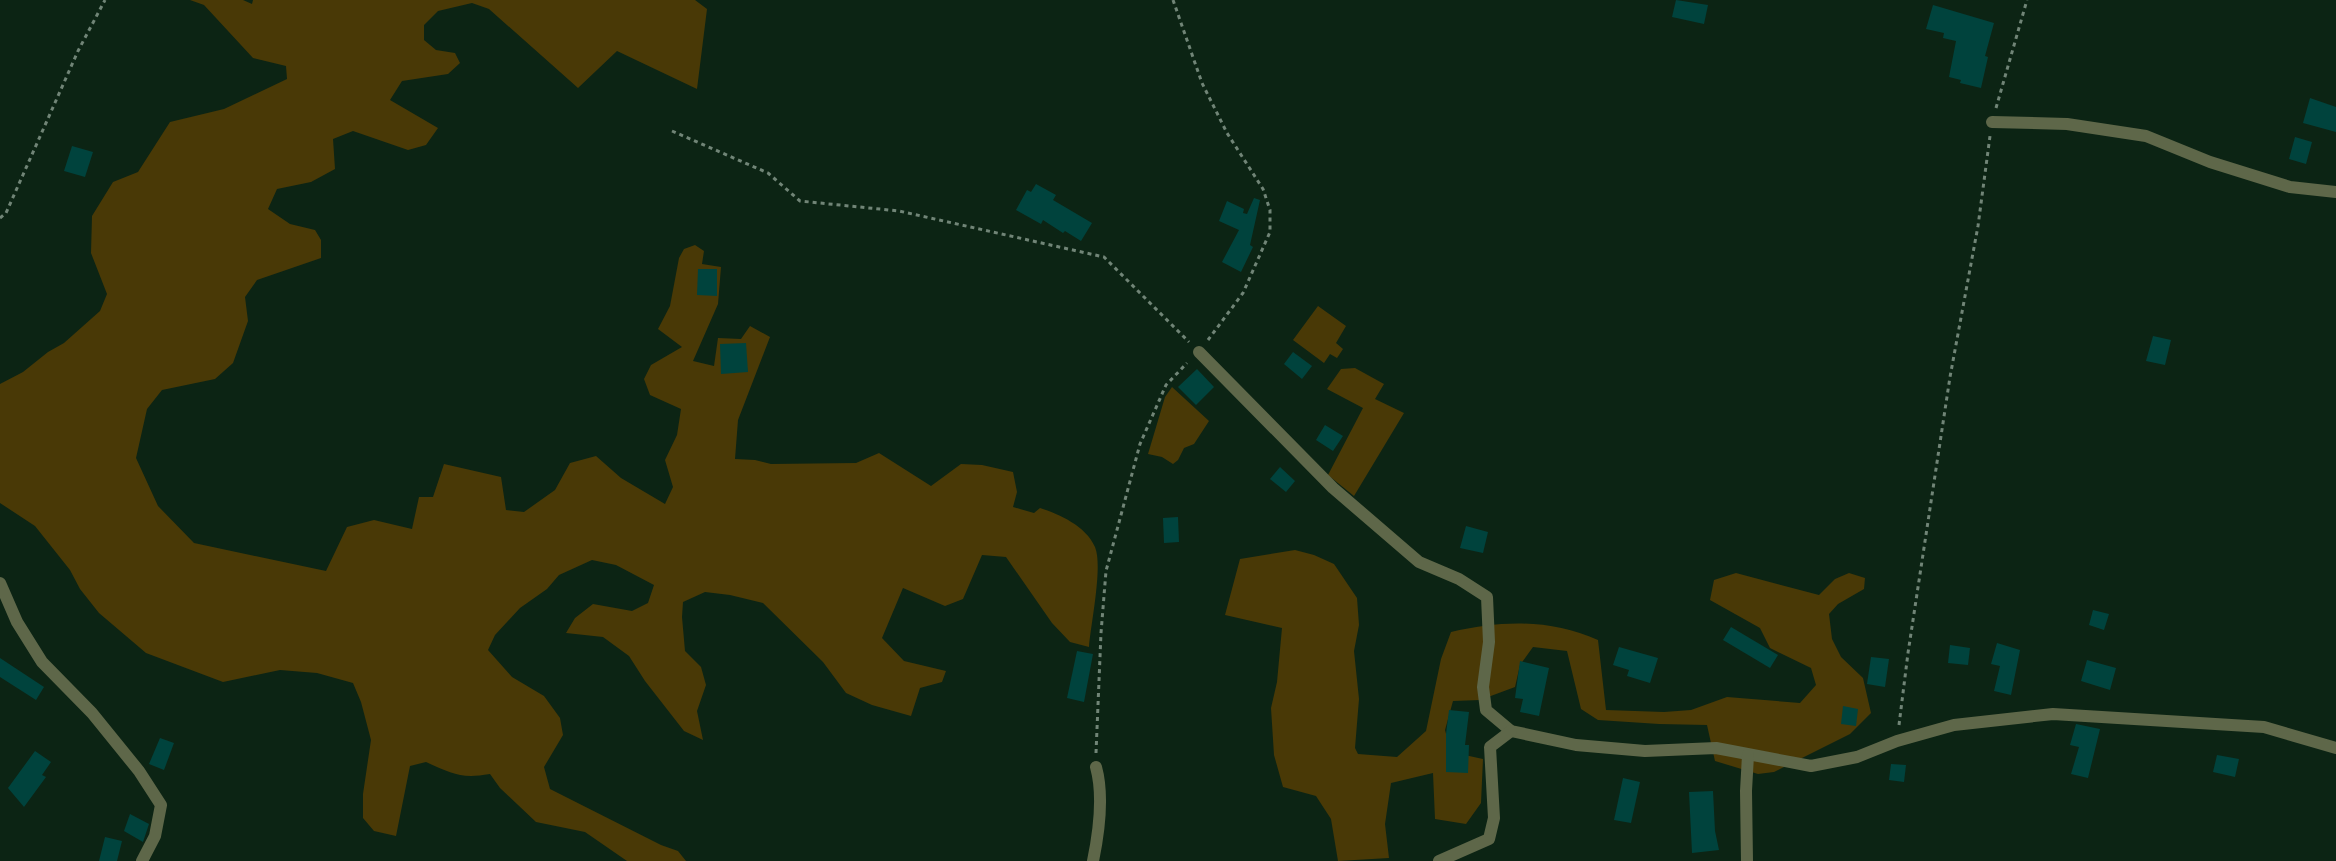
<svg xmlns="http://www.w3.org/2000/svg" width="2336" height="861" viewBox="0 0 2336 861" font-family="'DM Sans',sans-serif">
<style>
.green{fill:#493906}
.building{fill:#00433d}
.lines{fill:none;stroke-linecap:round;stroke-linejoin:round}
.path{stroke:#718577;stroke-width:3;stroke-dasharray:4 4;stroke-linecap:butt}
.minor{stroke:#5e6749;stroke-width:12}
</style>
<rect width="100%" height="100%" fill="#0c2414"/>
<g class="green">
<path d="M190,0H243L252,4L253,0H695L707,9L697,89L617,51L578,88L489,9L472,3L438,11L424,25V40L436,50L455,53L460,63L448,74L402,81L390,100L438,128L426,145L408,150L353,131L333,139L335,169L311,182L277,189L268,209L290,224L315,230L321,240V258L257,280L245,297L248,321L233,363L215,379L162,390L147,409L136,458L158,506L194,543L326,571L347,527L374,520L412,529L419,497H433L444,464L501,477L506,510L524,512L555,490L570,463L596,456L621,478L665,504L673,487L665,460L677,435L681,409L650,395L644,379L651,365L682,347L658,329L670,306L679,258L684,249L695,245L704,251L702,264L721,267L718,304L693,361L714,366L718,338L741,339L750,326L770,337L738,420L735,459L755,460L771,464L856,463L879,453L931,486L961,464L982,465L1013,472L1017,492L1013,507L1034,513L1040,508C1059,514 1086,526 1095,547C1103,566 1091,623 1089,647L1070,642L1052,623L1006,557L982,555L963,599L945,606L903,588L882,638L904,661L946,671L942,682L920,688L911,716L872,705L846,693L823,662L763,603L730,595L705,592L683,602L682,617L685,651L701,667L706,685L697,711L703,740L684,731L645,681L629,656L603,637L566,633L575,618L593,604L632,611L648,603L654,585L616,565L592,560L559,575L547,589L520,608L495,635L488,650L512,677L544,696L560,718L563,735L544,767L550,789L661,845L678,851L686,861H627L585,832L536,822L500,788L490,774C461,779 453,774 426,762L410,766L396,836L374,831L363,818V794L371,740L361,702L353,683L317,673L280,670L223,682L146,653L99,613L80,589L70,570L35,526L0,503V384L23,372L48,352L64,343L100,311L107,294L91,253L92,216L113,182L138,172L170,122L224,109L287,79L286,66L253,58L204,5Z"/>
<path d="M1318,306L1346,326L1336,343L1343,349L1337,358L1330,354L1324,363L1293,340Z"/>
<path d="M1355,368L1384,384L1375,399L1404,413L1354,496L1328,475L1363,408L1327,389L1341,369Z"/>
<path d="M1172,387L1209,421L1194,444L1184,448L1178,460L1173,464L1162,457L1148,454L1165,397Z"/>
<path d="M1295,550L1314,555L1334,564L1357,598L1359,625L1354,651L1359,699L1355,748L1358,754L1397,757L1426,731L1441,659L1451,632C1502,620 1551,619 1598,640L1606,710L1664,712L1691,710L1727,697L1800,703L1816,685L1811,668L1770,648L1760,628L1710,600L1714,580L1736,573L1819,595L1835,579L1849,573L1865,578L1864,589L1838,604L1829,614L1832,639L1841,657L1863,678L1871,713L1850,734L1774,772L1758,774L1715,761L1707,725L1659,724L1598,720L1581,709L1567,651L1533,647L1520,665L1515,687L1480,700L1453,701L1445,730L1451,752L1483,759L1481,803L1466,824L1435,819L1433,773L1391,783L1385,824L1389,858L1338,861L1331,819L1316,796L1283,787L1274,755L1271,708L1277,682L1282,628L1225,615L1240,559Z"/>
</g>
<g class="building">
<path d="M1676,0L1708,5L1704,24L1672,17Z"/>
<path d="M1933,5L1994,23L1985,56L1988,57L1981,88L1960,83L1961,80L1949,77L1956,41L1943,38L1944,33L1926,29Z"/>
<path d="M2310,98L2336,107V132L2303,123Z"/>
<path d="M2295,137L2312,142L2306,164L2289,159Z"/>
<path d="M72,146L93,152L85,177L64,171Z"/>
<path d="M1036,184L1056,195L1053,200L1092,223L1081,241L1065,231L1063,233L1043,220L1041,224L1016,210L1027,190L1031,192Z"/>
<path d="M1254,198L1260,200L1250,245L1253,247L1241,272L1222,262L1239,230L1219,221L1227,201L1244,209L1243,213L1247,214Z"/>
<path d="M698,269H717V296L697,295Z"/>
<path d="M2153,336L2171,340L2165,365L2146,361Z"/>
<path d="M746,343L748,372L721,374L720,344Z"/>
<path d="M1293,352L1312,366L1302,379L1284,364Z"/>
<path d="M1197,369L1214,387L1196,405L1178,387Z"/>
<path d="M1325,425L1343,436L1333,451L1316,440Z"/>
<path d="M1280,467L1295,481L1286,492L1270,479Z"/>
<path d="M1178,517L1179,542L1164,543L1163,518Z"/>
<path d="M1466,526L1488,532L1483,553L1460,548Z"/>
<path d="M2093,610L2109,614L2104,630L2089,625Z"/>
<path d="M1731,627L1778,655L1770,668L1723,640Z"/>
<path d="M1997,643L2020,650L2011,695L1994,691L2000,666L1991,664Z"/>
<path d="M1950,645L1970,648L1968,665L1948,663Z"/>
<path d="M1619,647L1658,658L1650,683L1627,676L1629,670L1613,665Z"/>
<path d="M1077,651L1093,654L1084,702L1067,698Z"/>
<path d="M1871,657L1889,659L1885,687L1867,684Z"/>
<path d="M0,658L44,687L36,700L0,677Z"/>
<path d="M2087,660L2116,668L2110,690L2081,681Z"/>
<path d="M1520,661L1549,668L1539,716L1520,712L1523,699L1515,698Z"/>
<path d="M1843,706L1858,709L1856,726L1841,724Z"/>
<path d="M1449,710L1469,712L1465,745H1469L1468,773L1446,772V734Z"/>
<path d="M2076,724L2100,729L2088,778L2071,774L2079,747L2070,745Z"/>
<path d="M160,738L174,743L164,770L149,764Z"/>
<path d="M35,751L51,762L42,775L46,777L24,807L8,788Z"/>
<path d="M2217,755L2239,759L2235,777L2213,772Z"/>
<path d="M1891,764L1906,765L1904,782L1889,780Z"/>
<path d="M1623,778L1640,782L1631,823L1614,820Z"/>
<path d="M1713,791L1715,831L1719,850L1692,853L1689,792Z"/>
<path d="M130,814L149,824L143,842L124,831Z"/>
<path d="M105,837L122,841L117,861H99Z"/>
</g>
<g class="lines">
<g class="path">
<path d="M1173,0L1202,83L1227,133L1263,189L1270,210V232L1243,293L1208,340"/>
<path d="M1996,108L2027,0"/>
<path d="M672,131L768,173L800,201L899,211L1104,257L1189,342"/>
<path d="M0,218L6,213L78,51L105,0"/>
<path d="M1899,725L1908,653L1950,377L1978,226L1990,136"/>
<path d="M1096,753L1101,633L1106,571L1140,444L1166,385L1187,363"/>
</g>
<g class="minor">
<path d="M1992,122L2067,124L2146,136L2210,162L2290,187L2336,192"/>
<path d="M1199,352L1333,488L1419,562L1459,579L1487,597L1489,642L1483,687L1486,710L1511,731L1576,745L1645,751L1716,748L1811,766L1857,757L1897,741L1954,725L2053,714L2264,727L2336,748"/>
<path d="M0,583L17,622L42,662L92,713L139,771L161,805L155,836L142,861"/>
<path d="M1093,861C1099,832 1104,796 1096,767"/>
<path d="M1439,861L1489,839L1494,818L1490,747L1511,731"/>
<path d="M1747,861L1746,791L1748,755"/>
</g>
</g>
</svg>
